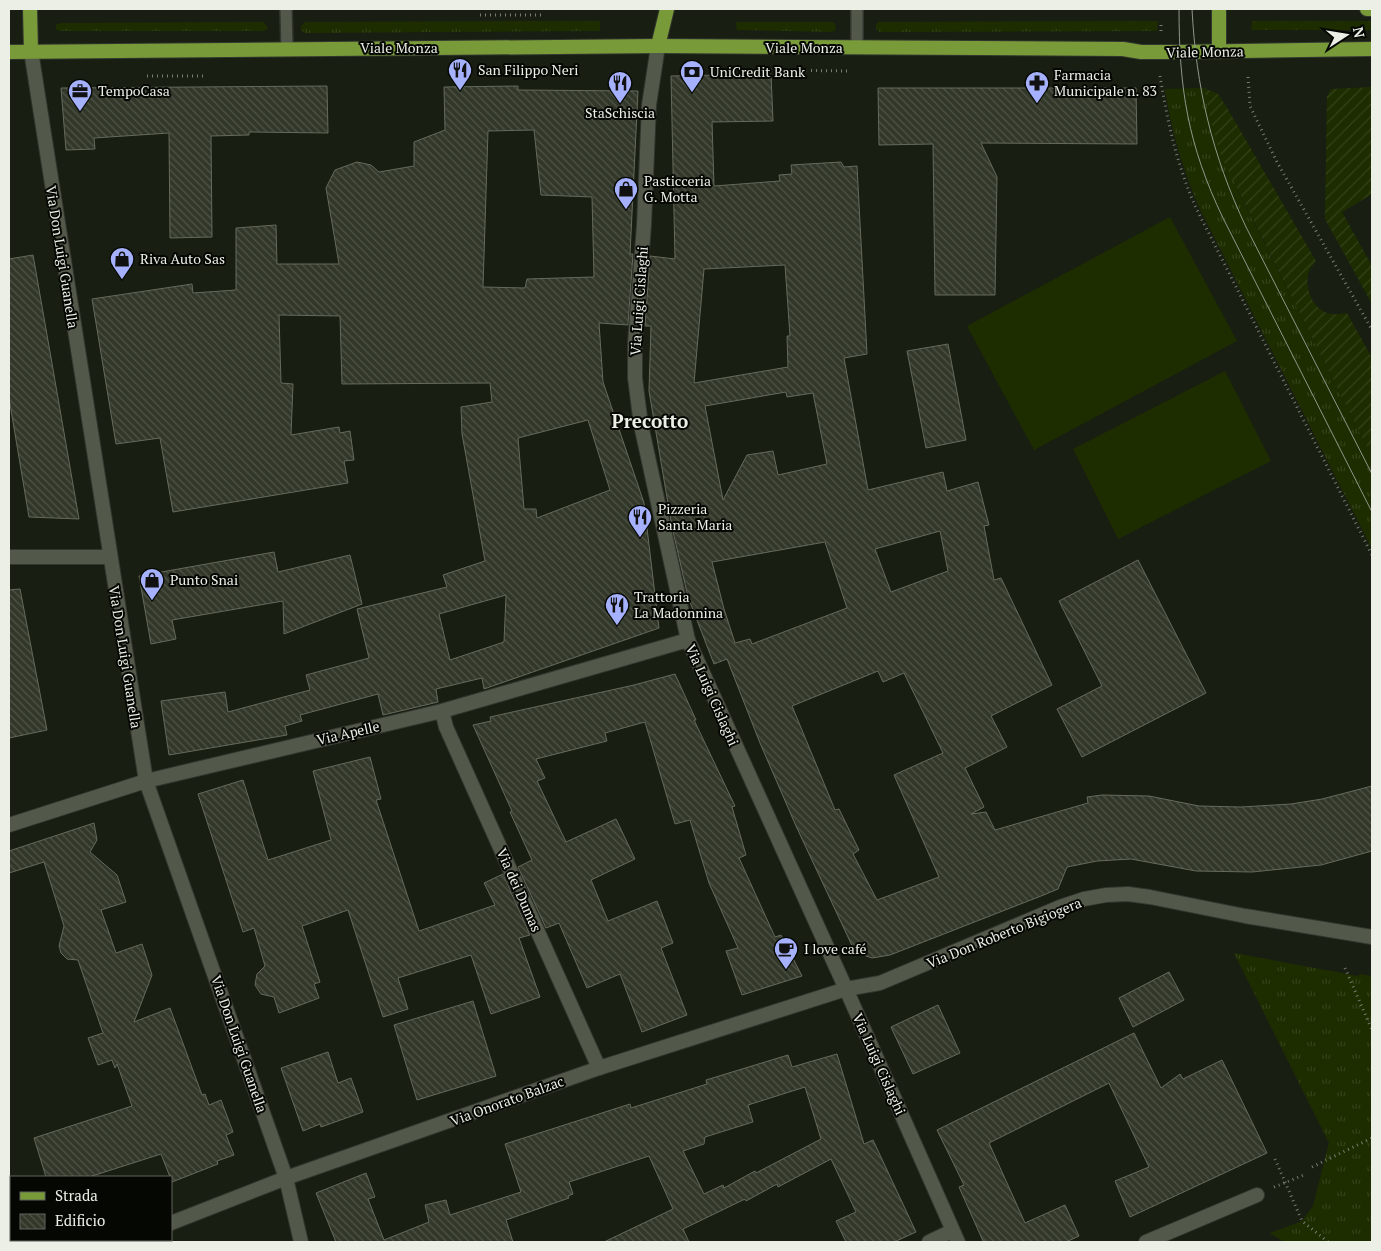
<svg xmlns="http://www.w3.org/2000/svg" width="1381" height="1251" viewBox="0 0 1381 1251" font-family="'PT Serif',serif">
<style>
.grass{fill:url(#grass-tufts)}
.garden{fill:url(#garden-furrows)}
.pitch{fill:#1e2d00}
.building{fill:url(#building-back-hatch);stroke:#646b5c;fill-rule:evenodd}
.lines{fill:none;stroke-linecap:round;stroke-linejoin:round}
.service-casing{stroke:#32362f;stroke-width:14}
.minor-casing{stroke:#32362f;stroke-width:16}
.primary-casing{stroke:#32362f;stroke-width:16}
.path{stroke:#787d71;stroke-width:3;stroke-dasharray:1 4;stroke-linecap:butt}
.service{stroke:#52594a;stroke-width:11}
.minor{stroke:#52594a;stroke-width:14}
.primary{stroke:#799a39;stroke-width:14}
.tram{stroke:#91968b;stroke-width:1}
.labels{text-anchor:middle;stroke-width:4;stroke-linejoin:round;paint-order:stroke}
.street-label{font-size:14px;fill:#ebefe6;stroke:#050703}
.poi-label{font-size:14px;fill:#ebefe6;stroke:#050703;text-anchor:start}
.district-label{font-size:19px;font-weight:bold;fill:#ebefe6;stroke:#050703}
</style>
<defs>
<pattern id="grass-tufts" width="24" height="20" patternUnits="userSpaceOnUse" patternTransform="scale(1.25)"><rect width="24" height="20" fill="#1e2d00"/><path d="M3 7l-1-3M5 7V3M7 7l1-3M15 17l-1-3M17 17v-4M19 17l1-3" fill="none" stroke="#344219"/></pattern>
<pattern id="garden-furrows" width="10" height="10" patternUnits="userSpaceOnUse" patternTransform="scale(1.25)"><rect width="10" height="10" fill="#1e2d00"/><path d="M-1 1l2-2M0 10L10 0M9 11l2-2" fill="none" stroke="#344219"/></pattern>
<pattern id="building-back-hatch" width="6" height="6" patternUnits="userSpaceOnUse" patternTransform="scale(1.25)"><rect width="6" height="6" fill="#313729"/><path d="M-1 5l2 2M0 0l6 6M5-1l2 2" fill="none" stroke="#4f5448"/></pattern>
</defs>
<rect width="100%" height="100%" fill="#181e11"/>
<g class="grass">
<path d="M600,21V31L305,33L301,30V26L305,22Z"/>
<path d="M1158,21L1157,31L880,32L876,29V25L878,22Z"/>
<path d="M1252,21H1372V30H1251Z"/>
<path d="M264,22L268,29L264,31H59L56,29V25L60,23Z"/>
<path d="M736,22H832L835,24L836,30L832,32L737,30Z"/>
<path d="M1204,88L1209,112L1239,193L1372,457V549L1199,207C1182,166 1172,133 1165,89Z"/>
<path d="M1234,953L1358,976L1360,974L1372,976V1242H1284L1270,1233L1302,1221L1313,1206L1329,1143Z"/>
</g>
<g class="garden">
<path d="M1372,87V194L1342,212L1372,266V304L1325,219L1327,96L1331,89Z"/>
<path d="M1204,88L1218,94L1229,111L1316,261C1314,264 1310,268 1309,271C1304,284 1311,305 1323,311C1330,316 1339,314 1347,313L1372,358V457L1221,156L1209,112Z"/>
</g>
<g class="pitch">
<path d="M1170,217L1237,341L1034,450L967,326Z"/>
<path d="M1225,371L1271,461L1118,539L1073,449Z"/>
</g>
<g class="building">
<path d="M771,74L773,121L712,122L714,186L780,181L779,175L792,174L791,165L841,162L844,167L857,166L867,354L844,358L868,490L943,472L947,491L978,482L989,525L984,526L994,580L1001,578L1052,685L991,716L1007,747L965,768L984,807L971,814L986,812L995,830L1088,803L1087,797L1102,795L1149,796L1199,806L1241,807L1291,804L1322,799L1372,786V851L1321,865L1252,872L1196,871L1131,859L1097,861L1067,867L1058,889L1041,896L890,955L872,958L855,952L796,826L760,743L727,659L714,664L688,597L672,527L649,391L651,326H645L650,256L675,259L671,76ZM785,265L790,336H787L788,367L694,383L704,269ZM786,392L787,397L813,393L827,464L778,475L773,451L747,455L723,500L705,406ZM940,531L948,571L891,592L875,549ZM825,542L847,608L752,644L750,639L735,643L724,609L712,562ZM878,671L883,682L904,673L943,753L894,775L939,877L877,900L853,854L859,850L839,809L835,810L792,706Z"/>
<path d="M327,86L328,133L249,132V135L211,136L212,237L170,238L169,133L94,138L95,149L66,150L61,88Z"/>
<path d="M518,86V90L638,91L630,254H633L628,325L599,323L603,382L644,503L659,628L484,689L482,678L436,689L438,702L383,715L378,694L300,715L302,721L285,726L287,735L169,755L161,701L225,692L228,712L310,690L306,675L369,658L357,609L447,587L443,575L485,561L462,434L461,407L492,402L490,383L342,384L340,316L279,315L281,383L293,384L291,435L339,427L340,433L350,431L354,460L344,461L348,483L173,512L160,438L116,444L92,299L192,284L193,293L236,290V228L276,225L277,264H339L326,188L335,170L357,162L371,165L379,172L414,166V142L445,130L444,87ZM534,130L541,195L592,197L594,277L527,279L525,288L483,287L488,131ZM588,420L610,490L537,518L536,509H524L518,438ZM506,595L504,642L450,660L439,614Z"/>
<path d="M878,88H1136L1137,144L981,143L997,177L995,295H935L933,144L879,145Z"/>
<path d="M33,255L50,352L79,519L29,517L9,398V259Z"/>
<path d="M948,344L966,440L926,448L907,351Z"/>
<path d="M274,552L278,572L350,555L362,604L284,634L283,601L172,620L176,639L151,644L139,576Z"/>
<path d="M1138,560L1206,693L1082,757L1057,709L1102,686L1059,601Z"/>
<path d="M20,589L47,730L9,738V590Z"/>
<path d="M675,674L696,720H694L735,806L732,807L746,855L739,858L775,937L781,935L802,976L742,995L726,951L738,948L709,883L690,820L675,824L645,722L605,733L607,741L536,759L545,778L537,781L566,842L616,819L635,859L591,880L608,921L657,901L673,943L661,948L687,1015L642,1032L620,974L587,988L559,923L546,928L518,867L532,860L510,812L512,811L473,725L491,721L490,717L634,685Z"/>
<path d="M370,757L381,799L376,800L419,931L495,905L484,883L503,874L530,935L519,938L540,997L491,1014L471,955L398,978L408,1009L383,1017L348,910L302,926L320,982L314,984L319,998L279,1013L274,997L261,994L255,985L257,974L265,966L254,928L243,932L198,794L243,780L268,860L331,840L313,771Z"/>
<path d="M94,823L97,840L90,852L117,875L126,902L101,910L116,953L142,944L152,975L134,1022L170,1008L202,1095L205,1094L209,1105L221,1100L233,1132L226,1135L234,1155L217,1161L218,1164L172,1182L161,1154L89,1177H46L34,1138L132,1106L117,1064L115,1068L112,1060L98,1065L88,1038L103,1033L78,960L67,959L61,953L59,946L64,926L44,862L9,873V851Z"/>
<path d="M1169,972L1184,1000L1133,1027L1119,998Z"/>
<path d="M473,1001L496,1076L417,1100L394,1025Z"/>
<path d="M938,1005L960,1053L913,1074L891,1027Z"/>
<path d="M1134,1033L1161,1088L1180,1074L1183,1079L1222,1060L1267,1153L1130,1217L1115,1181L1149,1167L1109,1083L989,1143L1025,1223L1065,1205L1079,1236L1066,1242H981L983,1241L959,1187L964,1185L937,1130Z"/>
<path d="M328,1052L338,1083L351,1078L363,1112L321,1127L320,1124L303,1131L281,1068Z"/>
<path d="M837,1054L864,1144L873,1140L916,1232L894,1242H846L836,1221L856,1212L831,1159L778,1187L777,1184L746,1201L745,1199L683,1229L689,1242H604L673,1209L649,1156L569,1182L573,1194L568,1196L569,1198L506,1220L513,1242H336L316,1193L366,1173L375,1197L368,1199L384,1240L429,1222L425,1205L446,1200L450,1215L521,1192L505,1144L630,1104L631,1108L707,1084L706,1080L788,1055L792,1067ZM805,1087L821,1139L756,1173L755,1171L724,1188L723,1185L704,1194L683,1151L704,1144L705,1137L753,1122L748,1105Z"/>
</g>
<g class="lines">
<g class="service-casing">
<g id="service">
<path d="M286,9L287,49"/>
<path d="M857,9V48"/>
</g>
</g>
<g class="minor-casing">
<g id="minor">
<path d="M658,46L649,105L644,225L635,343V378L641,425L688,640L846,989L958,1242"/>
<path d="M31,51L146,781L286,1178L301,1242"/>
<path d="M9,557H110"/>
<path d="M442,711L446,727L599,1068"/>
<path d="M9,825L146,781L442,711L688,640"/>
<path d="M171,1223L286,1178L599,1068L846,989L880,983L1060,907L1084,899L1106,895L1128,894L1150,897L1245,916L1372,937"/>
<path d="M123,1242L130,1240"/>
<path d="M929,1242L952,1231"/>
<path d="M1146,1242L1257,1195"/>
</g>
</g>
<g class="primary-casing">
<g id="primary">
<path d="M30,9L31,51"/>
<path d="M1219,9V51"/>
<path d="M1367,9H1372"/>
<path d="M658,46L667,9"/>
<path d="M9,52L658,46L1123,49L1141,52H1179L1372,49"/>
</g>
</g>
<g class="path">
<path d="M480,15H543"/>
<path d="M1161,31V23"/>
<path d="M771,70L848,71"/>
<path d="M147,76H203"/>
<path d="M1160,76C1168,124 1176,161 1195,206L1372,555"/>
<path d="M1248,77L1250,106L1277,162L1372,330"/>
<path d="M1345,968L1372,1030"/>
<path d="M1275,1159L1302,1221L1328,1242"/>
<path d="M1312,1167L1372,1138"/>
<path d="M1274,1187L1304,1175"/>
</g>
<use href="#service" class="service"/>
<use href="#minor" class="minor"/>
<use href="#primary" class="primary"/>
<g class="tram">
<path d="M1179,9C1179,89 1188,145 1223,218L1372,512"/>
<path d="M1192,9C1196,87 1212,155 1246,227L1372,474"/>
</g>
</g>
<defs>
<g id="restaurant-pin" transform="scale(1.25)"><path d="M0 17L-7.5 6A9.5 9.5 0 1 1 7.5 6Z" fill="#a5b1fc" stroke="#050703"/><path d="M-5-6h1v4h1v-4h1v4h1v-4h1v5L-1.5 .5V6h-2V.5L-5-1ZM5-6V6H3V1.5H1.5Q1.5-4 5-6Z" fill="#111"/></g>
<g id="bank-pin" transform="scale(1.25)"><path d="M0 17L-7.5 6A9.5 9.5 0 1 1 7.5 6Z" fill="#a5b1fc" stroke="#050703"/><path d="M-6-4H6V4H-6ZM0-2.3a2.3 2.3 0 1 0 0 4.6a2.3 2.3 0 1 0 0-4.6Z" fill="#111"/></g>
<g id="pharmacy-pin" transform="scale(1.25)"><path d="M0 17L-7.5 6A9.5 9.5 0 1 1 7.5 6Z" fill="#a5b1fc" stroke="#050703"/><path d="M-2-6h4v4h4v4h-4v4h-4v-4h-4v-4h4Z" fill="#111"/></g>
<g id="office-pin" transform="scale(1.25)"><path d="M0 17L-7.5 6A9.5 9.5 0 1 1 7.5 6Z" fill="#a5b1fc" stroke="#050703"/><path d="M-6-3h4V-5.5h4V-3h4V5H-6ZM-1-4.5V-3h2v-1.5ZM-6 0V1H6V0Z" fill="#111"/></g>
<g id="shop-pin" transform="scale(1.25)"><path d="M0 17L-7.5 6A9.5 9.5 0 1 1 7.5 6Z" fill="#a5b1fc" stroke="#050703"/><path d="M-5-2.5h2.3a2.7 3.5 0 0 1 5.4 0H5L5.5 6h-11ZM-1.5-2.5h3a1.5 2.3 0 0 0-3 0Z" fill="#111"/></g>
<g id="cafe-pin" transform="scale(1.25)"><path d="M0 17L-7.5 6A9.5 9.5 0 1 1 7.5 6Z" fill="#a5b1fc" stroke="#050703"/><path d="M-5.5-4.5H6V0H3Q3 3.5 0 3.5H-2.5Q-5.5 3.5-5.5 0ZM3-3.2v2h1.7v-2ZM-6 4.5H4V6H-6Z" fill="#111"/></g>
</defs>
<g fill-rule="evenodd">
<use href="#restaurant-pin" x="460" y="70"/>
<use href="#bank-pin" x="692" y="72"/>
<use href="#restaurant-pin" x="620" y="83"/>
<use href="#pharmacy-pin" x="1037" y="83"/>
<use href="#office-pin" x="80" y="91"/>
<use href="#shop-pin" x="626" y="189"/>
<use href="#shop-pin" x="122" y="259"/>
<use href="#restaurant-pin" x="640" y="517"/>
<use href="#shop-pin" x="152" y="580"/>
<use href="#restaurant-pin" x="617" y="605"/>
<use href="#cafe-pin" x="786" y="949"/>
</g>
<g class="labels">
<g class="street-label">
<text x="399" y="53">Viale Monza</text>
<text x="804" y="53">Viale Monza</text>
<text transform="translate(1205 52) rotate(-1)" y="5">Viale Monza</text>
<text transform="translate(62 257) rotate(81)" y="5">Via Don Luigi Guanella</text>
<text transform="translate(639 301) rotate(-86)" y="5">Via Luigi Cislaghi</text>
<text transform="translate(125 657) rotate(81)" y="5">Via Don Luigi Guanella</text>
<text transform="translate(712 695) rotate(66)" y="5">Via Luigi Cislaghi</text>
<text transform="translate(348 733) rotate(-13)" y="5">Via Apelle</text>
<text transform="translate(519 890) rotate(66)" y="5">Via dei Dumas</text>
<text transform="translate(1004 933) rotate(-22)" y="5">Via Don Roberto Bigiogera</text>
<text transform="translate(239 1044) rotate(71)" y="5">Via Don Luigi Guanella</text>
<text transform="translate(879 1064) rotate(66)" y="5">Via Luigi Cislaghi</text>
<text transform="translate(507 1101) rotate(-20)" y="5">Via Onorato Balzac</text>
</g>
<g class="poi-label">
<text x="478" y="75">San Filippo Neri</text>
<text x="710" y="77">UniCredit Bank</text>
<text x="1054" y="80">Farmacia<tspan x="1054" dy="16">Municipale n. 83</tspan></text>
<text x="98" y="96">TempoCasa</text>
<text x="620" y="118" text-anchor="middle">StaSchiscia</text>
<text x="644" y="186">Pasticceria<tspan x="644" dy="16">G. Motta</tspan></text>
<text x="140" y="264">Riva Auto Sas</text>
<text x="658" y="514">Pizzeria<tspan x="658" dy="16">Santa Maria</tspan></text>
<text x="170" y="585">Punto Snai</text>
<text x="634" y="602">Trattoria<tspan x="634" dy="16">La Madonnina</tspan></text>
<text x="804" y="954">I love café</text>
</g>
<g class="district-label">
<text x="650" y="428">Precotto</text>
</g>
</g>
<rect width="1381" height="1251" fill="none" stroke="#ebefe6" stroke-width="20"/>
<rect x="10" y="1176" width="162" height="65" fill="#050703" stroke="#61645e"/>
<rect x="20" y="1192" width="25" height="8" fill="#799a39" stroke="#61645e"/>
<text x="55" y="1201" font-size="15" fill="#ebefe6">Strada</text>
<rect x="20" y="1214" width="25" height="15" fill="url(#building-back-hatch)" stroke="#61645e"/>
<text x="55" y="1226" font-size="15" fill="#ebefe6">Edificio</text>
<g transform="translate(1346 35) rotate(78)" stroke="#050703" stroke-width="4" paint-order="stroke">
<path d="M0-4L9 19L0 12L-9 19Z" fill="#ebefe6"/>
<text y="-8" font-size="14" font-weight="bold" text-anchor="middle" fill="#ebefe6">N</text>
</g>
</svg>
